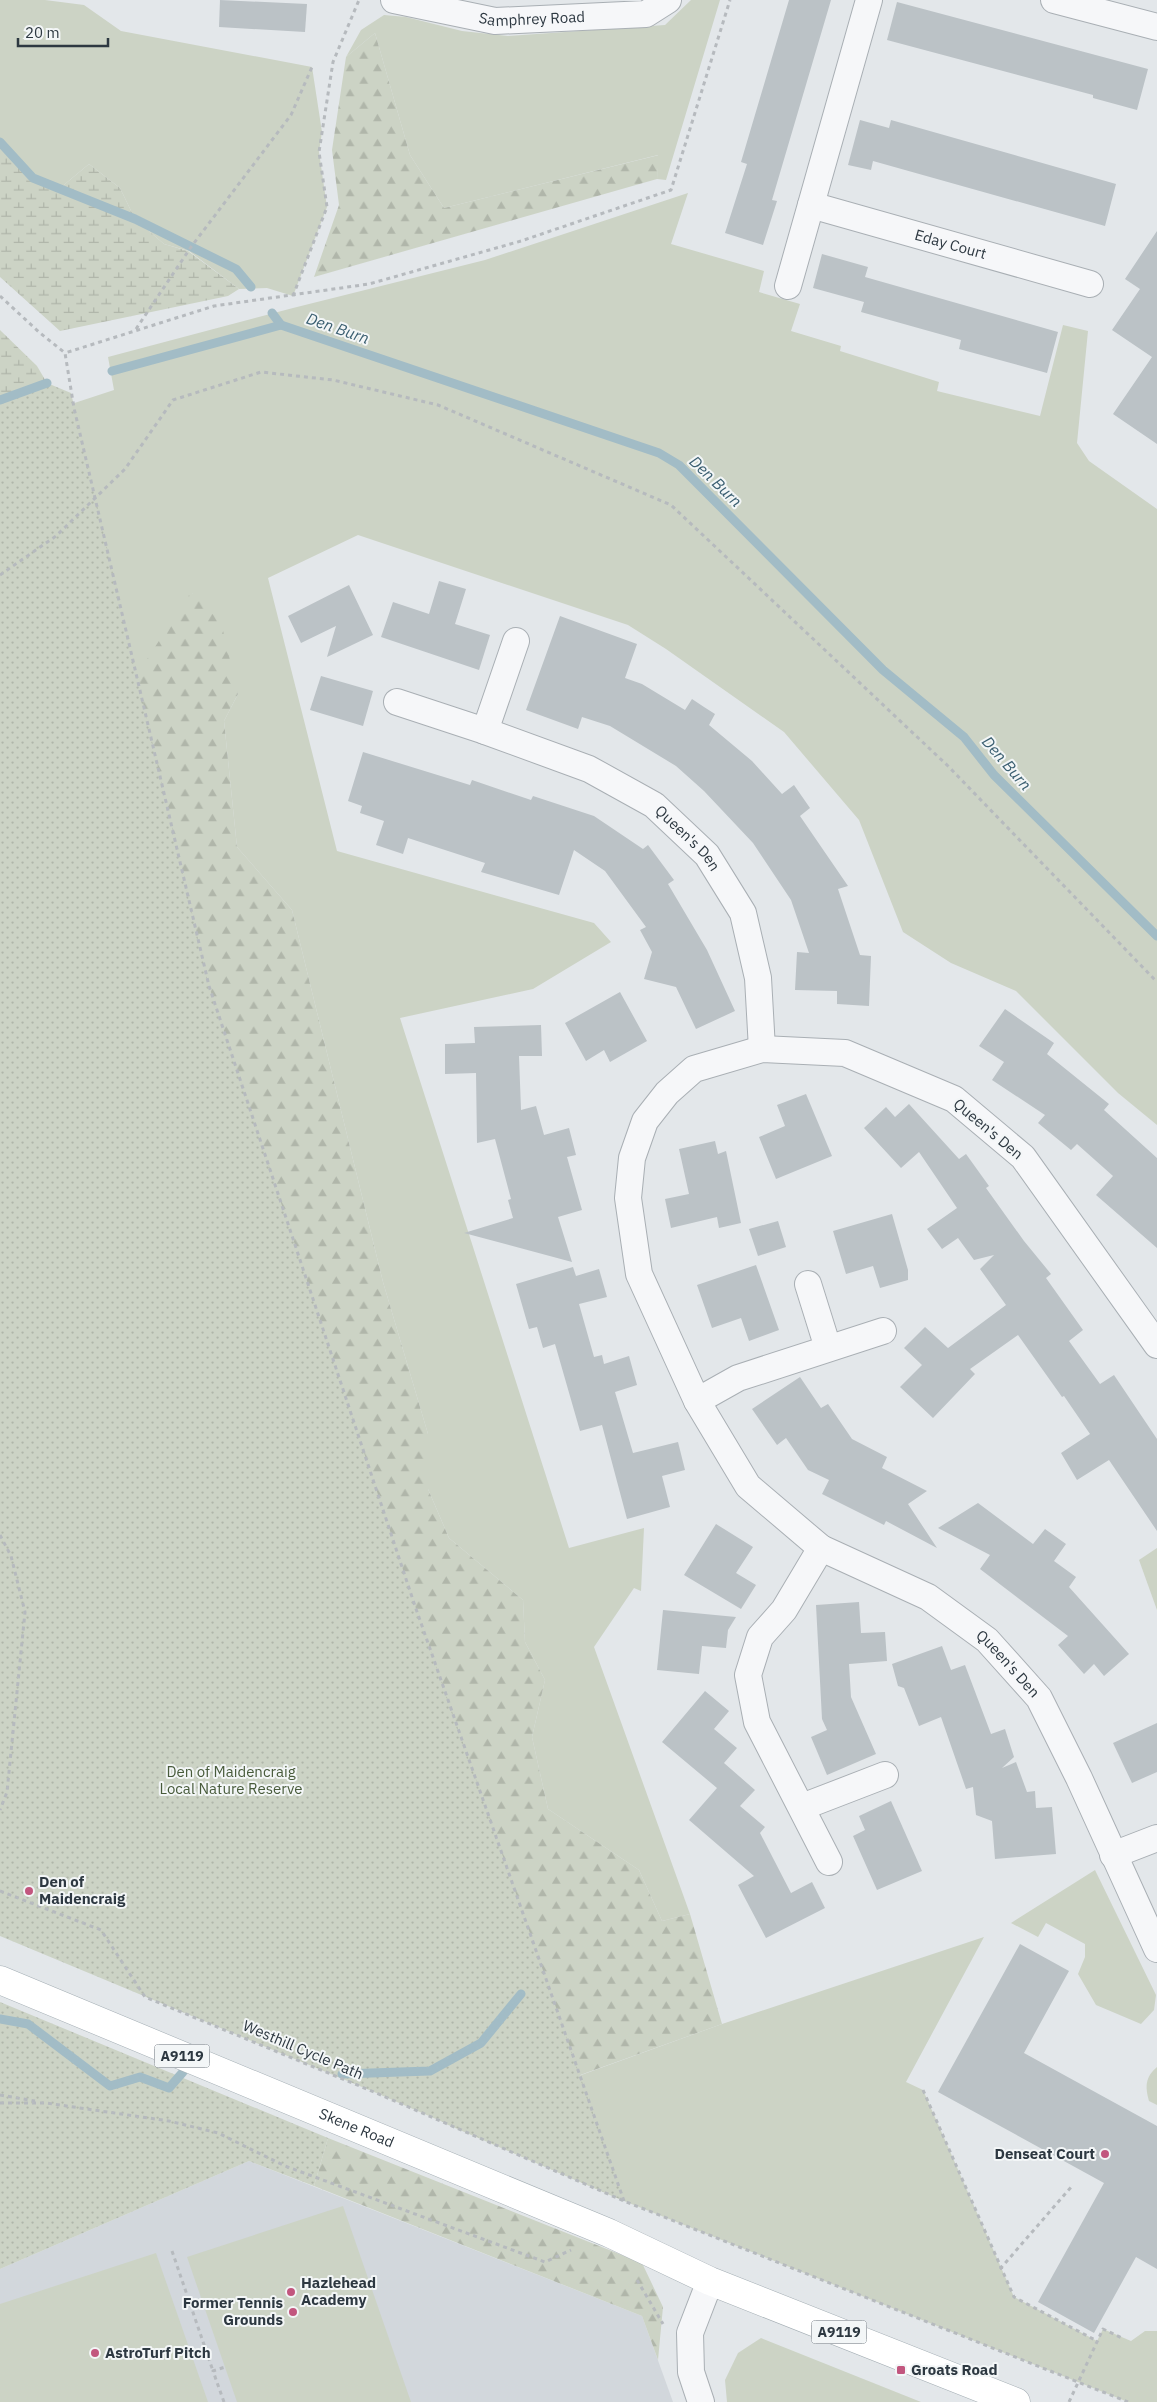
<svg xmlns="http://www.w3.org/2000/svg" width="1157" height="2402" viewBox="0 0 1157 2402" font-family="'IBM Plex Sans',sans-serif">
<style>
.built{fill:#d2d7dc}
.grass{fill:#ccd3c5}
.forest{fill:url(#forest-firs)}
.wetland{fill:url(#wetland-marsh)}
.park{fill:url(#park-dots)}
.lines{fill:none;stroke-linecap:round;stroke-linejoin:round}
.stream{stroke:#a2bcc6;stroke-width:9}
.building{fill:#bbc2c6}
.street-casing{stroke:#a9afb4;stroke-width:28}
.primary-casing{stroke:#a4aeb4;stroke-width:29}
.path{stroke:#b6babe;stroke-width:3;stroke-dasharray:4 4;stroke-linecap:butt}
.street{stroke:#f6f7f9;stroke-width:26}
.primary{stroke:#fff;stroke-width:28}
.poi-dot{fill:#c2567e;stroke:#f3f6f7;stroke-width:2}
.labels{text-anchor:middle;stroke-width:4;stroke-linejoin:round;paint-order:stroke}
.shield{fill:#f3f6f7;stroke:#687178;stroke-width:1}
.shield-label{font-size:14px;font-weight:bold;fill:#2d3841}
.street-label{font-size:15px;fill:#2d3841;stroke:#f3f6f7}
.park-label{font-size:15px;fill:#485b3b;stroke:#f3f6f7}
.poi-label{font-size:15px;font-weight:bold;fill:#2d3841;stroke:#f3f6f7;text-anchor:start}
.water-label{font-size:16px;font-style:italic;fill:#3b5f71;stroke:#f3f6f7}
</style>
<defs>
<pattern id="forest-firs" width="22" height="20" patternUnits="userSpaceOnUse" patternTransform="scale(1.25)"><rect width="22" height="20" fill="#ccd3c5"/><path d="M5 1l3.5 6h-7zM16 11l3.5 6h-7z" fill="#b0b6aa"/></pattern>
<pattern id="wetland-marsh" width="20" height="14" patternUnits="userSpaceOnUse" patternTransform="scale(1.25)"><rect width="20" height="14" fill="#ccd3c5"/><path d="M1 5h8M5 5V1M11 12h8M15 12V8" fill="none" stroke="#b0b6aa"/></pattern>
<pattern id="park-dots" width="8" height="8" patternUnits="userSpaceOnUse" patternTransform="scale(1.25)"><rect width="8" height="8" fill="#ccd3c5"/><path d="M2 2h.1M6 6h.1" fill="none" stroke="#b0b6aa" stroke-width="1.8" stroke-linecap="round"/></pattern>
</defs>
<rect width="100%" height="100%" fill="#e3e7ea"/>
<path class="built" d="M249,2161L642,2316L673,2402H0V2269Z"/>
<g class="grass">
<path d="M0,0H45L84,5L121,31L312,67L322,132L319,152L327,207L293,296L267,288L239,289L189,251L164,244L135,219L120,188L89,164L59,189L33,178L0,142Z"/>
<path d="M691,0H720L666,180L657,179L658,155L444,208L410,155L375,33L346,57L361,30L384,15L406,17L462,31L508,36L665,25Z"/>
<path d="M688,193L671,244L764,271L759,292L800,304L791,331L841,346L840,351L939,382L937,391L1040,416L1063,325L1088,331L1077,443L1089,461L1157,509V1125L1118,1093L1016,991L951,963L903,932L859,820L784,732L666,649L628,625L358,535L268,578L337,851L594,923L611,942L533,989L400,1018L569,1548L644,1528L641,1591L634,1588L594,1647L690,1914L662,1921L639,1870L548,1809L532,1737L545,1680L525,1642L523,1600L449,1538L428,1489V1434L383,1282L292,910L237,847L224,721L238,694L192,593L94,740L44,413L114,390L108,357L293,308L485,260Z"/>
<path d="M1157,1548V1610L1139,1560Z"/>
<path d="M1095,1870L1156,1995L1154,2010L1141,2024L1096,2005L1078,1974L1085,1957V1944L1046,1923L1038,1937L1011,1923Z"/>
<path d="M984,1937L906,2082L923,2090L1014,2297L1097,2341L1103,2329L1131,2341L1145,2331H1157V2402H1128L624,2201L446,2124L722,2024Z"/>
<path d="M1157,2067V2105L1149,2101C1145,2087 1145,2077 1157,2067Z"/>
<path d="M343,2206L411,2402H237L187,2257Z"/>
<path d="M156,2253L208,2402H0V2304Z"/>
<path d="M761,2338L921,2402H727L725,2380L738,2353Z"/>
</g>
<g class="forest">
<path d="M375,33L410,155L444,208L659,155L657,179L314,277L339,205L332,150L346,57Z"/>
<path d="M191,592L221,622L238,694L224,721L237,847L292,910L383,1282L428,1434V1489L449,1538L523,1600L525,1642L545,1680L532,1737L548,1809L639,1870L662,1921L690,1914L722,2024L461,2118L94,740Z"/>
<path d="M328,2138L642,2263L663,2307L658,2360L642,2316L314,2186Z"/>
</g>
<g class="wetland">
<path d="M0,142L33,178L59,189L89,164L120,188L135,219L164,244L188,251L239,289L228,296L60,331L0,277Z"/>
<path d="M0,330L37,366L47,383L41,442L0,466Z"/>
</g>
<g class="park">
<path d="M47,383L71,393L209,986L415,1606L624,2201L374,2092L0,1936V400Z"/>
<path d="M0,2002L328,2138L314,2186L249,2161L0,2269Z"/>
</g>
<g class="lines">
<g class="stream">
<path d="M0,142L33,178L135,219L236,269L251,287"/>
<path d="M272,313L281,325"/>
<path d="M112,371L281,325L659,453L679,465L883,670L964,737L994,775L1157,936"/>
<path d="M0,400L47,383"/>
<path d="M0,2019L28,2024L110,2086L140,2077L169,2088L183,2072"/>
<path d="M342,2074L430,2071L481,2043L521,1994"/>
</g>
</g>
<g class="building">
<path d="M220,0L307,4L305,32L219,27Z"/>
<path d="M789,0H831L772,200L777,201L763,245L725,233L747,164L741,162Z"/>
<path d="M897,2L1148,69L1137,110L1093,98V95L887,40Z"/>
<path d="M860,120L889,128L891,120L1116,184L1105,226L873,161L871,170L848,165Z"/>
<path d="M1157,231V444L1113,414L1152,357L1112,330L1140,289L1125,279Z"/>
<path d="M822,254L868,267L865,277L1058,332L1047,373L959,349L961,340L861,312L864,302L813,288Z"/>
<path d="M439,581L466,589L455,624L490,635L479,670L381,637L393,602L429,614Z"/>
<path d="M349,585L373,635L327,657L336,626L301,643L288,616Z"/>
<path d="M560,616L637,644L625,678L642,684L685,710L692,699L704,707L715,714L709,725L752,761L782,794L794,785L810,808L800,816L848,886L838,889L860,955L871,956L869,1006L837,1004V991L795,990L797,952L809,953L791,900L753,843L704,791L676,766L610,726L582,717L578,729L526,710Z"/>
<path d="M321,676L373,691L363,726L310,710Z"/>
<path d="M363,752L470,785L472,780L531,800L533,796L594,816L643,849L648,845L674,880L668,884L707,950L735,1011L696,1029L676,987L644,979L652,952L640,930L646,927L605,871L574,850L559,895L481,872L485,863L408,838L403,854L376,845L384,821L360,813L362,806L348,801Z"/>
<path d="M620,992L647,1041L610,1062L604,1050L586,1061L565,1023Z"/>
<path d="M1005,1009L1054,1043L1047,1054L1109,1104L1104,1110L1157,1158V1248L1096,1195L1113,1176L1077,1144L1071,1150L1038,1123L1045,1115L992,1080L1004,1062L979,1046Z"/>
<path d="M541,1025L542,1056H519L521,1110L536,1106L544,1135L569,1128L576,1155L567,1157L582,1210L558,1217L572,1262L464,1233L513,1218L508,1200L511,1199L495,1139L477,1143L476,1073L445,1074V1044L475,1043L474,1027Z"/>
<path d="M806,1094L832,1156L776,1179L759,1137L785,1126L777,1105Z"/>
<path d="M909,1104L959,1159L966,1154L989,1186L986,1188L1024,1241L1051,1274L1046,1278L1083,1330L1069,1341L1100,1384L1114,1375L1157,1439V1531L1109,1460L1077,1480L1061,1453L1090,1434L1064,1396L1062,1397L1018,1335L970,1369L975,1374L933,1418L900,1387L922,1365L904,1348L925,1327L948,1348L1006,1305L980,1269L994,1255L974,1260L958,1238L942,1249L927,1229L957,1208L919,1152L901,1168L864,1128L886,1107L895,1117Z"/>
<path d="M715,1141L718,1154L726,1151L741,1223L719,1228L717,1217L671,1228L665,1199L689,1194L679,1149Z"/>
<path d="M892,1214L908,1270V1280L880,1288L873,1266L846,1274L833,1231Z"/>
<path d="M778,1221L786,1247L758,1256L749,1229Z"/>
<path d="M756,1265L779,1330L749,1341L741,1318L712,1328L697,1285Z"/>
<path d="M573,1267L576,1276L599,1269L607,1297L579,1304L594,1357L602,1355L604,1364L629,1356L637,1385L615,1392L633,1453L678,1442L685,1470L662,1476L670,1507L627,1519L602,1425L580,1431L555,1344L543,1348L537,1327L529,1329L516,1284Z"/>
<path d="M800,1377L821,1408L828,1404L852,1439L887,1457L882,1468L927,1491L908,1504L937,1548L886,1521L884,1525L822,1494L829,1480L808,1470L786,1438L777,1445L752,1409Z"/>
<path d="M978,1503L1033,1544L1045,1529L1066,1544L1054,1561L1076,1577L1069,1587L1129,1654L1104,1676L1094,1664L1084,1674L1058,1645L1068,1636L980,1569L990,1555L938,1528Z"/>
<path d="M716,1524L753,1547L736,1573L756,1585L741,1609L684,1575Z"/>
<path d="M859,1602L861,1633L885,1632L887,1661L849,1664L851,1697L876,1754L827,1775L811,1737L827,1730L822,1719L816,1605Z"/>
<path d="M663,1610L736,1617L728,1630L726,1648L702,1646L699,1674L657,1670Z"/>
<path d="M942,1646L951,1670L965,1665L991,1734L1005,1729L1014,1757L1002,1768L1016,1762L1027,1792L1035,1791L1036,1808L1052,1807L1056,1854L995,1859L992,1821L976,1815L973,1787L966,1789L941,1717L919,1726L904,1688L898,1686L892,1664Z"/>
<path d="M705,1691L729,1711L714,1729L737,1748L724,1763L755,1790L740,1806L765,1827L760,1833L791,1893L812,1882L825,1908L766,1938L738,1885L754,1876L689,1820L717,1788L662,1742Z"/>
<path d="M1157,1723V1772L1132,1783L1113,1743Z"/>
<path d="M891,1801L922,1871L877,1890L853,1836L865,1830L859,1816Z"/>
<path d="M1020,1944L1069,1971L1024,2053L1157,2126V2269L1136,2257L1094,2333L1038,2302L1104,2183L938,2092Z"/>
</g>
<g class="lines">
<g class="street-casing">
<g id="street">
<path id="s1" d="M394,0L495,21L646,14L668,0"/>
<path d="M1054,0L1157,27"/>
<path id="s2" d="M811,205L1090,284"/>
<path d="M788,286L869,0"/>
<path id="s3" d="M397,702L485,731L589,769L654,805L707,855L743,913L758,978L762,1049"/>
<path d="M485,731L516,641"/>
<path d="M808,1284L828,1348"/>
<path id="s4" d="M1157,1345L1023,1157L954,1099L845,1053L762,1049L694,1069L667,1093L645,1121L632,1158L628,1198L639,1274L697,1401L748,1486L821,1548L928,1597L987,1640L1039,1698L1079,1778L1157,1949"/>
<path d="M697,1401L738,1378L883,1331"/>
<path d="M821,1548L784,1610L760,1637L748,1675L757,1722L829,1862"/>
<path d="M802,1807L885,1775"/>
<path d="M1113,1855L1157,1838"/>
<path d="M701,2402L691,2372L690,2333L710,2281"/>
</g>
</g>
<g class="primary-casing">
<g id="primary">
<path id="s5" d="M0,1980L609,2233L710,2281L1016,2402"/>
</g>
</g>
<g class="path">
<path d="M0,296L40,333L65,353"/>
<path d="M293,296L327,207L319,152L333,62L359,0"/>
<path d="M136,329L191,247L291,115L312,67"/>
<path d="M0,575L56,536L125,469L173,400L261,372L333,380L438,405L671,505L948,766L1157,982"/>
<path d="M0,1535L11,1556L25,1612L7,1792L0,1810"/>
<path d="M0,1891L101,1930L145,1997L374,2092L624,2201L1128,2402"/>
<path d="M923,2090L1014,2297L1097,2341"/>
<path d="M0,2095L35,2101"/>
<path d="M0,2103H46L169,2121L218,2133L285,2166L545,2262L571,2250"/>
<path d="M624,2201L415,1606L209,986L74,408L65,353L214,306L369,284L521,241L671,190L730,0"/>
<path d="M172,2251L213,2371"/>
<path d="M1000,2269L1072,2186"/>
<path d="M637,2280L663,2324"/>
<path d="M224,2402L213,2371L225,2367"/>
<path d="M1069,2402L1103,2329L1122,2338"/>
</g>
<use href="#street" class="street"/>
<use href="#primary" class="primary"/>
</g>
<g class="poi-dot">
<circle cx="29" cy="1891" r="5"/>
<circle cx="1105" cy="2154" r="5"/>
<circle cx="291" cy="2292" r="5"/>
<circle cx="293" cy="2312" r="5"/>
<circle cx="95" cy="2353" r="5"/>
<rect x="896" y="2365" width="10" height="10" rx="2.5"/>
</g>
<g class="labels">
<g class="shield">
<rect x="154.5" y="2044.5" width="55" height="23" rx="4"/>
<rect x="811.5" y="2320.5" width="55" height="23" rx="4"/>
</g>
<g class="shield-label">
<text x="182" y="2061">A9119</text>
<text x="839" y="2337">A9119</text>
</g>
<g class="street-label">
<text dy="5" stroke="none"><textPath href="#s1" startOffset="140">Samphrey Road</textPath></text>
<text dy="5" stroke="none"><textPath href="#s2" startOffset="145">Eday Court</textPath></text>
<text dy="5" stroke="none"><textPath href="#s3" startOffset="325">Queen's Den</textPath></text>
<text transform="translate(988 1129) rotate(40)" y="5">Queen's Den</text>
<text dy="5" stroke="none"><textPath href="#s4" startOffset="1378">Queen's Den</textPath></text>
<text transform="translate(303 2050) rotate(23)" y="5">Westhill Cycle Path</text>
<text dy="5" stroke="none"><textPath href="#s5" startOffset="386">Skene Road</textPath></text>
</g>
<g class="park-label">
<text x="231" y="1777">Den of Maidencraig<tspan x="231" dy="17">Local Nature Reserve</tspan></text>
</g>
<g class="poi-label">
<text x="39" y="1887">Den of<tspan x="39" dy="17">Maidencraig</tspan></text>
<text x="1095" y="2159" text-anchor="end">Denseat Court</text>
<text x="301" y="2288">Hazlehead<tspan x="301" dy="17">Academy</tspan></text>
<text x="283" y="2308" text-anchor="end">Former Tennis<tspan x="283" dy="17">Grounds</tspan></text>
<text x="105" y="2358">AstroTurf Pitch</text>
<text x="911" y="2375">Groats Road</text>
</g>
<g class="water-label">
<text transform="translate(338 328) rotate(19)" y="6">Den Burn</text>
<text transform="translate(716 481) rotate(44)" y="6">Den Burn</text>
<text transform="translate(1007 763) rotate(49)" y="6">Den Burn</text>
</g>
</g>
<path d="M18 38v8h90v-8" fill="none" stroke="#2d3841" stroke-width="2.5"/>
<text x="25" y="38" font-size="15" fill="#2d3841" stroke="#f3f6f7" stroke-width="4" paint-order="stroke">20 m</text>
</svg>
